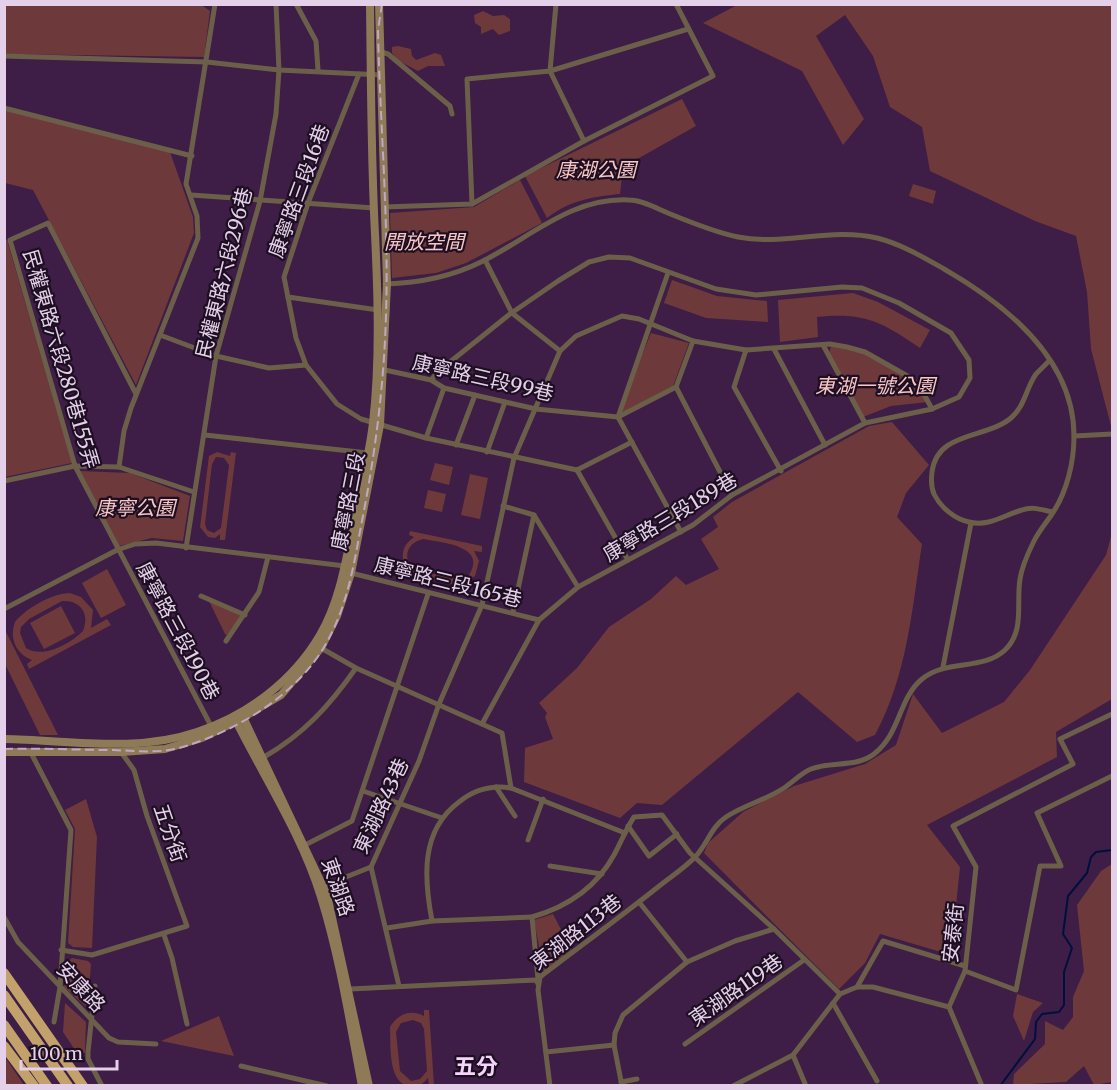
<svg xmlns="http://www.w3.org/2000/svg" width="1117" height="1090" viewBox="0 0 1117 1090" font-family="Merriweather,'Noto Sans TC',serif">
<style>
.green{fill:#6e393a;fill-rule:evenodd}
.lines{fill:none;stroke-linecap:round;stroke-linejoin:round}
.stream{stroke:#00103c;stroke-width:2}
.street{stroke:#6c5f49;stroke-width:5}
.secondary{stroke:#8f7a57;stroke-width:8}
.highway{stroke:#c3a16b;stroke-width:10}
.rail{stroke:#bfa8c4;stroke-width:2;stroke-dasharray:9 4.5;stroke-linecap:butt}
.labels{text-anchor:middle;stroke-width:4.5;stroke-linejoin:round;paint-order:stroke}
.park-label{font-size:20px;font-style:italic;fill:#f8c6c5;stroke:#1d0f21}
.street-label{font-size:20px;fill:#e4d0e9;stroke:#1d0f21}
.quarter-label{font-size:22px;font-weight:bold;fill:#f4d3fc;stroke:#1d0f21}
</style>
<rect width="100%" height="100%" fill="#3e1d46"/>
<g class="green">
<path d="M200,4L210,11L204,57L5,54V5Z"/>
<path d="M737,5H1112V430L1091,349L1087,292L1076,236L1035,221L930,171L922,127L890,107L873,56L845,15L816,36L864,119L843,145L802,71L703,23Z"/>
<path d="M483,11L493,16L504,15L510,19V31L499,35L493,29L481,34V27L475,23L474,15Z"/>
<path d="M398,46L411,49L412,56L416,60L435,53L441,55L445,66H428L418,71L399,61L392,53V47Z"/>
<path d="M682,99L696,126L623,167L620,194C591,197 571,200 547,218L525,176Z"/>
<path d="M4,110L170,152L193,217L194,233L136,385L33,190L5,183Z"/>
<path d="M520,180L542,223L466,263L436,273L392,278L390,213L474,207Z"/>
<path d="M913,184L936,191L933,204L909,196Z"/>
<path d="M4,239L7,240L72,463L5,477Z"/>
<path d="M672,280L717,296L767,301L768,322L706,318L664,303Z"/>
<path d="M853,293L878,302L930,330L920,348C882,322 864,312 817,317L818,337L780,342L778,300Z"/>
<path d="M651,333L689,343L673,386L623,412L619,410Z"/>
<path d="M831,346L852,347L913,381L928,402L891,406L863,417L829,353Z"/>
<path d="M892,422L929,465L906,493L897,517L922,544C912,610 907,676 875,735L857,742L798,692L662,805L637,803L620,818L524,782L525,748L553,739L545,717L547,713L539,703L577,668L609,627L651,599L676,576L686,585L719,569L701,539L718,527L713,517L732,502L869,426Z"/>
<path d="M217,452L230,456L231,452L236,453L225,540H220V534L215,538L208,537L200,527L209,456ZM216,457L224,458L229,465L221,528L214,533L207,530L205,524L212,464Z"/>
<path d="M435,463L453,467L449,485L430,480Z"/>
<path d="M80,471L130,473L190,496L183,541L152,538L119,546Z"/>
<path d="M470,474L488,478L480,519L461,515Z"/>
<path d="M428,490L446,494L442,512L424,508Z"/>
<path d="M410,531L482,546V552L474,551L479,561L475,576L461,585C443,583 399,578 403,553C404,545 409,541 414,537L409,535ZM423,539C444,543 489,546 468,577L460,579L415,570C402,559 406,543 423,539Z"/>
<path d="M1112,533V699L1056,732L1057,757L927,825L960,867L951,955L880,934L865,963L839,989L704,853L708,843L743,812L794,786L865,764L896,745L913,694L942,733L1004,702L1030,670L1106,555Z"/>
<path d="M107,569L126,605L101,618L82,583Z"/>
<path d="M70,593L81,597L93,610L91,628L107,619L111,625L29,669L27,664L32,660C16,654 9,638 15,622C26,608 53,593 70,593ZM62,601C81,600 90,614 83,631C70,644 43,659 26,648L20,633L21,627L29,619Z"/>
<path d="M209,601L241,615L227,635L225,634Z"/>
<path d="M61,606L75,633L44,649L30,623Z"/>
<path d="M4,628L58,735H40L5,664Z"/>
<path d="M86,799L97,837L92,948L73,947L68,943L75,829L65,810Z"/>
<path d="M1112,864V1082L1094,1085L1084,1066L1066,1082L1013,1085L1014,1074L1045,1044V1021L1063,1030L1073,1017V997L1084,971L1077,905L1101,871Z"/>
<path d="M553,914L572,951L544,973L534,920Z"/>
<path d="M72,958L88,961L91,964L88,1004L85,1006L64,987L66,963Z"/>
<path d="M1017,994L1043,1003L1033,1012L1024,1041L1013,1016Z"/>
<path d="M65,1003L86,1022L85,1053L75,1050L63,1032Z"/>
<path d="M424,1010H429L434,1085H429L428,1078C423,1084 419,1086 411,1086C387,1085 391,1044 390,1027C398,1014 410,1009 424,1016ZM413,1020L421,1023L424,1029L427,1071L420,1079L411,1081L400,1071L396,1032L401,1023Z"/>
<path d="M219,1016L234,1056L161,1041Z"/>
<path d="M5,1057L24,1085H5Z"/>
</g>
<g class="lines">
<path class="stream" d="M1000,1086L1035,1039L1036,1022L1042,1014L1059,1012L1064,1005V972L1072,948L1063,934L1068,896L1087,873L1091,857L1096,852L1112,850"/>
<g class="street">
<path d="M296,4L316,41L318,70"/>
<path d="M556,4L550,71L584,141"/>
<path d="M381,52L388,54L450,106L452,114"/>
<path d="M4,56L207,62L279,70L382,75"/>
<path d="M359,74L308,203L284,277L296,338L306,365L337,404L361,419L426,438L577,470"/>
<path d="M4,108L192,156"/>
<path d="M191,195L374,208"/>
<path d="M472,204L467,79L550,71L688,29"/>
<path d="M384,207L472,204L584,141L713,76L676,4"/>
<path d="M485,260L512,313L560,351"/>
<path d="M385,284C418,283 451,277 481,262C530,238 571,197 629,200C642,200 656,208 668,213C690,222 714,232 738,237C784,246 831,227 877,238C901,244 923,257 944,269C1005,304 1074,358 1074,436C1074,462 1067,492 1052,514C1046,523 1039,531 1034,541C1028,553 1022,566 1020,579C1016,604 1025,631 1005,650C983,671 946,659 922,679C898,699 901,733 874,754C856,768 831,761 811,769C801,773 793,782 784,788C766,800 744,805 726,817C712,826 707,844 696,856C685,868 670,877 658,887C619,918 579,947 540,977L538,990L550,1086"/>
<path d="M288,297L378,310"/>
<path d="M160,335L216,356L269,368L306,365"/>
<path d="M693,341L676,387L732,495"/>
<path d="M823,345L865,423"/>
<path d="M774,349L825,445"/>
<path d="M746,350L734,387L781,471"/>
<path d="M1049,361C1045,365 1040,370 1036,374C1026,388 1025,406 1011,418C986,439 937,431 932,472C931,480 931,487 934,494C941,508 955,519 969,522C989,527 1004,515 1022,510C1033,506 1042,510 1053,512"/>
<path d="M385,370L431,380L444,388L536,409L618,417L676,387"/>
<path d="M431,380L440,370L510,314L558,281L589,262L609,257L630,258L716,289L756,295L842,287L862,288L899,303L951,333L969,360L970,378L959,397L932,409L865,423L732,495L693,525L578,587L539,620L482,724"/>
<path d="M136,394L48,223L10,240L75,466L211,726"/>
<path d="M618,417L668,273"/>
<path d="M618,417L681,532"/>
<path d="M205,435L368,453"/>
<path d="M1074,436L1112,434"/>
<path d="M426,438L444,388"/>
<path d="M456,445L475,395"/>
<path d="M487,452L505,402"/>
<path d="M119,467L124,431L131,408L198,238L197,216L186,184L215,4"/>
<path d="M577,470L628,560"/>
<path d="M577,470L632,442"/>
<path d="M4,481L75,466L119,467L194,492"/>
<path d="M503,506L534,515L578,587"/>
<path d="M186,548L216,356L260,201L276,114L279,70L276,4"/>
<path d="M351,573L539,620"/>
<path d="M201,596L245,615"/>
<path d="M4,609L117,550L135,544L156,543L345,566"/>
<path d="M513,612L534,515"/>
<path d="M226,641L259,592L268,557"/>
<path d="M321,648L356,668L502,733L511,788"/>
<path d="M943,667L971,523"/>
<path d="M30,751L71,830L60,987L54,1022"/>
<path d="M264,757C304,734 330,705 356,668"/>
<path d="M496,787L515,816"/>
<path d="M363,791L442,818"/>
<path d="M628,826L649,856L677,834"/>
<path d="M528,840L543,799"/>
<path d="M305,845L352,821L428,594"/>
<path d="M550,866L602,874"/>
<path d="M371,867L399,986"/>
<path d="M321,887L371,867L419,761L439,704L482,605L514,458L560,351L576,336L622,316L639,319L693,341L746,350L830,344L847,347L865,352L911,378L920,387L932,409"/>
<path d="M639,902L687,962"/>
<path d="M4,917L18,942L109,1038L118,1042L156,1044"/>
<path d="M432,921C424,878 420,831 459,802C474,790 492,785 511,788L625,833"/>
<path d="M387,928L432,921L532,917"/>
<path d="M164,935L172,958L187,1024"/>
<path d="M61,950L92,955L187,926L147,816L134,770L121,752"/>
<path d="M965,971L1016,990L1040,866H1061L1037,813L1112,776"/>
<path d="M538,979L532,917C567,907 596,888 614,855C621,842 626,829 634,817L662,815L690,853L774,929L840,994"/>
<path d="M95,986L88,1052V1059L102,1086"/>
<path d="M857,987L883,941L965,966"/>
<path d="M350,989L536,980L538,984"/>
<path d="M833,1003L877,1081"/>
<path d="M685,1044L804,960"/>
<path d="M546,1052L614,1045"/>
<path d="M793,1055L806,1086"/>
<path d="M241,1066L327,1086"/>
<path d="M621,1082L637,1079"/>
<path d="M622,1086L614,1045L615,1033L623,1015L687,962L735,941L774,929"/>
<path d="M733,1086L793,1055L840,994L857,987H873L949,1007"/>
<path d="M982,1086L949,1007L965,971L976,867L953,826L1073,764L1060,739L1112,714"/>
</g>
<g class="secondary">
<path d="M242,715L327,895L369,1086"/>
<path d="M235,719C264,777 302,835 321,897C340,958 350,1023 362,1086"/>
<path d="M4,739C69,740 135,753 197,732C248,715 293,681 320,635C340,601 346,560 354,521C361,489 369,456 373,423C380,361 378,297 375,234C371,158 371,81 370,4"/>
<path d="M4,752H121L165,749L202,738L237,721L281,695L321,648L337,616L351,573L380,425L387,284L379,4"/>
</g>
<g class="highway">
<path d="M4,973L83,1086"/>
<path d="M4,995L68,1086"/>
<path d="M4,1025L47,1086"/>
<path d="M4,1046L34,1086"/>
</g>
<path class="rail" d="M4,749C41,748 77,750 113,750C137,751 163,754 186,746C237,730 292,697 321,652C346,613 353,570 361,526C375,456 384,386 386,315C389,220 380,125 378,30L382,4"/>
</g>
<g class="labels">
<g class="park-label">
<text x="596" y="177">康湖公園</text>
<text x="424" y="249">開放空間</text>
<text x="875" y="393">東湖一號公園</text>
<text x="135" y="515">康寧公園</text>
</g>
<g class="street-label">
<text transform="translate(299 191) rotate(-70)" y="7">康寧路三段16巷</text>
<text transform="translate(224 273) rotate(-76)" y="7">民權東路六段296巷</text>
<text transform="translate(61 359) rotate(74)" y="7">民權東路六段280巷155弄</text>
<text transform="translate(483 378) rotate(13)" y="7">康寧路三段99巷</text>
<text transform="translate(348 501) rotate(-79)" y="7">康寧路三段</text>
<text transform="translate(670 517) rotate(-31)" y="7">康寧路三段189巷</text>
<text transform="translate(448 582) rotate(14)" y="7">康寧路三段165巷</text>
<text transform="translate(178 631) rotate(62)" y="7">康寧路三段190巷</text>
<text transform="translate(381 806) rotate(-65)" y="7">東湖路43巷</text>
<text transform="translate(170 833) rotate(71)" y="7">五分街</text>
<text transform="translate(338 887) rotate(71)" y="7">東湖路</text>
<text transform="translate(576 932) rotate(-38)" y="7">東湖路113巷</text>
<text transform="translate(953 933) rotate(-84)" y="7">安泰街</text>
<text transform="translate(81 987) rotate(47)" y="7">安康路</text>
<text transform="translate(736 990) rotate(-35)" y="7">東湖路119巷</text>
</g>
<g class="quarter-label">
<text x="476" y="1074">五分</text>
</g>
</g>
<rect width="1117" height="1090" fill="none" stroke="#e4d0e9" stroke-width="12"/>
<path d="M21 1060v9h96v-9" fill="none" stroke="#e4d0e9" stroke-width="3"/>
<text x="30" y="1060" font-size="18" fill="#e4d0e9" stroke="#1d0f21" stroke-width="4.5" paint-order="stroke">100 m</text>
</svg>
